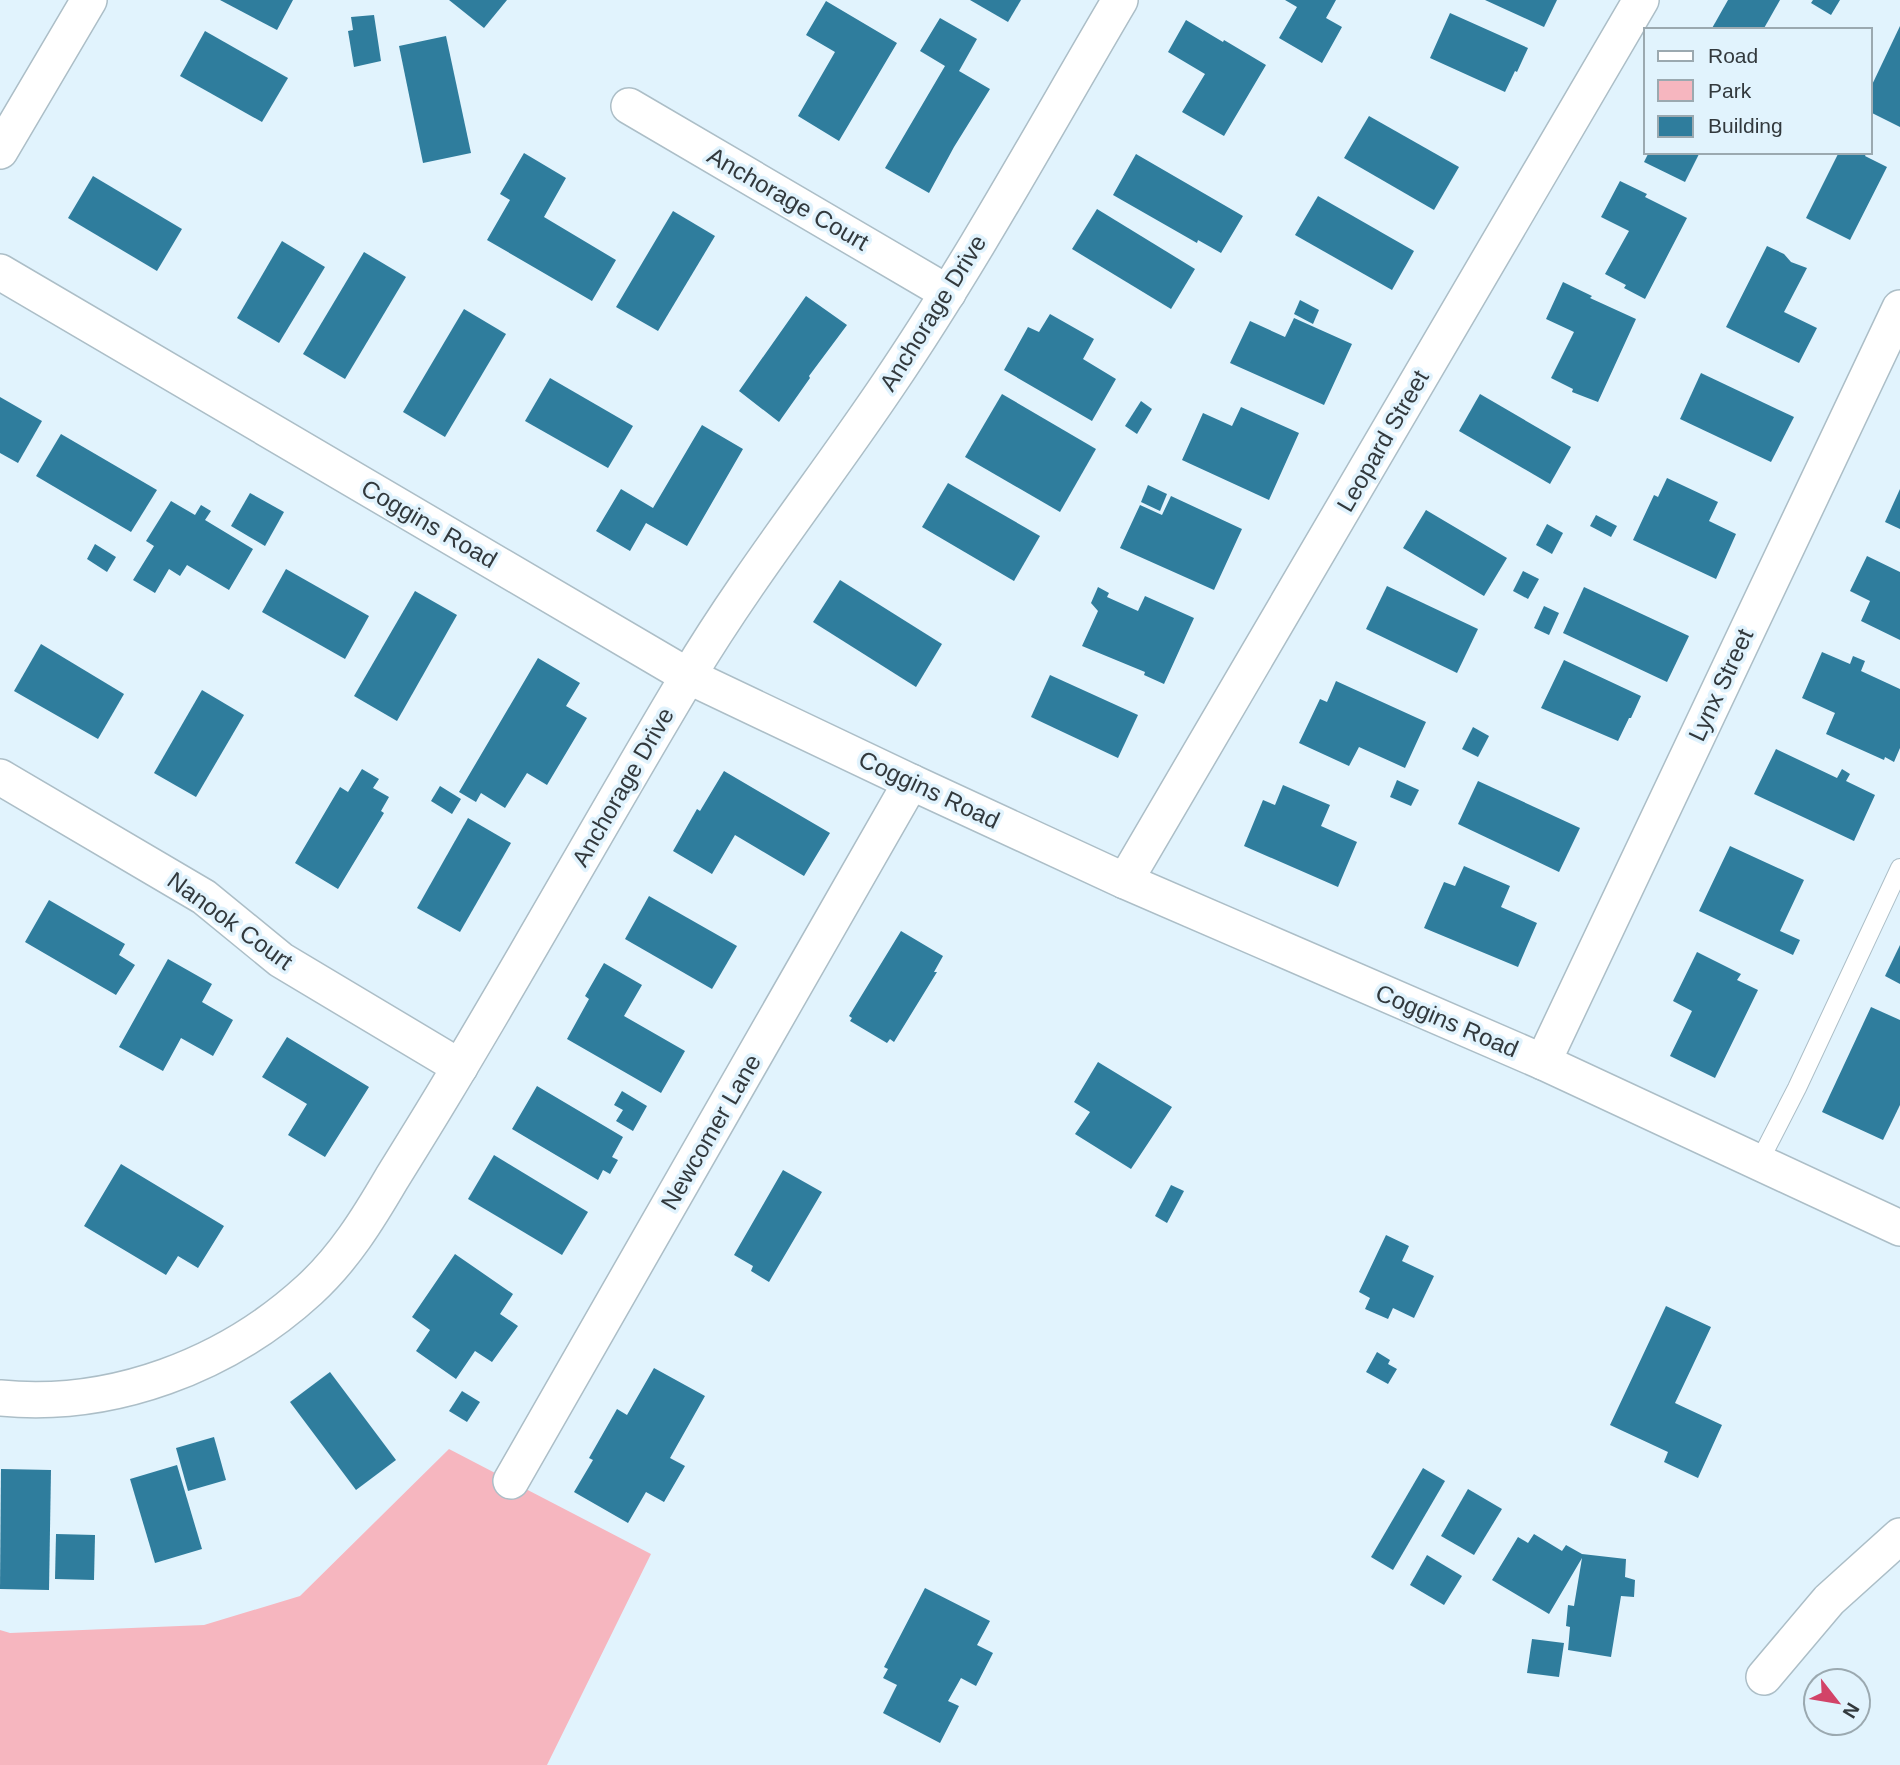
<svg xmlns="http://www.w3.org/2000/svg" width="1900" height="1765" viewBox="0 0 1900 1765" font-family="Arial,sans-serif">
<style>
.green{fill:#f6b6bf}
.building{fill:#2f7d9d}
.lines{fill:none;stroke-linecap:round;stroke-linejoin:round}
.lane-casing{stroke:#acbec7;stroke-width:20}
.street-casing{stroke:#acbec7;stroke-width:38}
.lane{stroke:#fff;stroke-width:18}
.street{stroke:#fff;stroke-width:35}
.labels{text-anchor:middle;stroke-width:7;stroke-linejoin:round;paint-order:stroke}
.street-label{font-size:24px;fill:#32393d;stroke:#e1f3fd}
</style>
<rect width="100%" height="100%" fill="#e1f3fd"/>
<path class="green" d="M449,1449L651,1554L547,1765H0V1630L10,1633L204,1625L300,1596Z"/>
<g class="building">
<path d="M220,0H293L277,30Z"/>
<path d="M449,0H507L484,28Z"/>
<path d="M970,0H1021L1008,22Z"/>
<path d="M1285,0H1336L1326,18L1342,27L1322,63L1279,38L1297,7Z"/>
<path d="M1485,0H1557L1544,27Z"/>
<path d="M1728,0H1780L1763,30H1711Z"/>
<path d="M1813,0H1840L1831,15L1811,3Z"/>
<path d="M826,1L897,43L839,141L798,116L835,52L806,35Z"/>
<path d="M1450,13L1528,48L1517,72L1515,71L1505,92L1430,58Z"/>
<path d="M374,15L381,61L354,67L348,31L353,30L351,17Z"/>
<path d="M940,18L977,39L959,71L990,89L954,147L929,193L885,168L945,66L920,51Z"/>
<path d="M1186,20L1223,42L1224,40L1266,65L1224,136L1182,112L1205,74L1168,52Z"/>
<path d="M1900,26V127L1870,112V89Z"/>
<path d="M205,31L288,78L262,122L180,76Z"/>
<path d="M446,36L471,153L423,163L399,46Z"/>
<path d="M1369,116L1459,167L1434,210L1344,158Z"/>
<path d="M1649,152H1700L1685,182L1644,162Z"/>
<path d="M1839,152H1863L1866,154L1865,156L1887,167L1850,240L1806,218Z"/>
<path d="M524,153L566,178L544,217L616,260L592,301L487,240L510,200L500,194Z"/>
<path d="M1136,154L1243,216L1221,253L1198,240L1197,243L1113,195Z"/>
<path d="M93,176L182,229L157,271L68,218Z"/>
<path d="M1620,181L1647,194L1645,197L1687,218L1645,299L1624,288L1626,285L1605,274L1629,231L1601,217Z"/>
<path d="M1318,196L1414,251L1392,290L1295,235Z"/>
<path d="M1097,209L1195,269L1171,309L1072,249Z"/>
<path d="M673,211L715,236L658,331L616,307Z"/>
<path d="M282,241L325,267L279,343L237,318Z"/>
<path d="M1767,246L1784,254L1791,262L1807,268L1784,312L1817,328L1799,363L1726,327Z"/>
<path d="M364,252L406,277L345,379L303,354Z"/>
<path d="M1563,282L1592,296L1590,298L1636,319L1598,402L1572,392L1573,389L1551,378L1574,332L1546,319Z"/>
<path d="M806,296L847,325L809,376L810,378L779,422L739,391Z"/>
<path d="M1300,300L1319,310L1313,324L1294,314Z"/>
<path d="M464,309L506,334L445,437L403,412Z"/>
<path d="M1050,314L1094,339L1083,359L1116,379L1092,421L1004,370L1028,327L1039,332Z"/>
<path d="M1294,318L1352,344L1324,405L1230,363L1250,321L1285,337Z"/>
<path d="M1701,373L1794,417L1771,462L1680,419Z"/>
<path d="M550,378L633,426L608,468L525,421Z"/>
<path d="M1002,394L1096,449L1060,512L965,457Z"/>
<path d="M1480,394L1571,447L1550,484L1459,431Z"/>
<path d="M0,397L42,421L18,463L0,453Z"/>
<path d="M1141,401L1152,409L1137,434L1125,426Z"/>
<path d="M1241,407L1299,433L1269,500L1182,460L1203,413L1232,426Z"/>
<path d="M702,425L743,449L687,546L646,523L630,551L596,531L621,489L653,508Z"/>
<path d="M61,434L157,490L131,532L36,476Z"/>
<path d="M1667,478L1718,502L1709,521L1736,534L1716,579L1633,540L1654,495L1658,497Z"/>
<path d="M948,483L1040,536L1014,581L922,527Z"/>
<path d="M1148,485L1167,494L1160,511L1141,502Z"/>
<path d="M1900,489V529L1885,522Z"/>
<path d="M250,493L284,512L265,546L231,526Z"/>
<path d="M1171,496L1242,529L1214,590L1120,548L1140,505L1162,515Z"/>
<path d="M171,501L195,515L201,505L211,511L205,520L253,549L229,590L187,565L180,576L169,569L155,593L133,580L154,546L146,541Z"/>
<path d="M1426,510L1507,558L1484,596L1403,548Z"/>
<path d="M1596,515L1617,526L1611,537L1590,526Z"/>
<path d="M1547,524L1563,533L1552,554L1536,545Z"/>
<path d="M95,544L116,557L107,572L87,559Z"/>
<path d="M1867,556L1900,572V640L1861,621L1870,601L1850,591Z"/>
<path d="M286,569L369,616L345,659L262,612Z"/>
<path d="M1523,571L1539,579L1528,599L1513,591Z"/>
<path d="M840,580L942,644L916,687L813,622Z"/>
<path d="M1387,586L1478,629L1457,673L1366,629Z"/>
<path d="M1098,587L1109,593L1107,597L1138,611L1145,596L1194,618L1164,684L1144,675L1145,672L1082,646L1098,611L1091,603Z"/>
<path d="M1584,587L1689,636L1667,682L1563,633Z"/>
<path d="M415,591L457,615L397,721L354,696Z"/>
<path d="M1544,606L1559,613L1549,635L1534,628Z"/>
<path d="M41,644L124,694L98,739L14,691Z"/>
<path d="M1822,652L1850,664L1853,656L1865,661L1861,671L1900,689V748L1894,762L1885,757L1884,760L1826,734L1835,713L1802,698Z"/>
<path d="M538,658L580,683L566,706L587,718L547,785L527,773L505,808L481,793L476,802L459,792Z"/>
<path d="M1564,660L1641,696L1631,718H1629L1618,741L1541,708Z"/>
<path d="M1050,675L1138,715L1118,758L1031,717Z"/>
<path d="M1336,681L1426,722L1405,768L1359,747L1349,766L1299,743L1320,699L1327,702Z"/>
<path d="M202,690L244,715L196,797L154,773Z"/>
<path d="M1473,727L1489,736L1478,757L1462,749Z"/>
<path d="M1776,749L1837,778L1842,769L1850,774L1846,781L1875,795L1854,841L1754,794Z"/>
<path d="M362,769L379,779L373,788L389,797L381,811L384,813L338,889L295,863L340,787L348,792Z"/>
<path d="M724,771L830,833L804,876L735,835L712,874L673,851L697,809L700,811Z"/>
<path d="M1397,780L1419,790L1411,806L1390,797Z"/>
<path d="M1478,781L1580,828L1559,872L1458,824Z"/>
<path d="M1283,785L1330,805L1321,826L1357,842L1338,887L1244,846L1263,800L1275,805Z"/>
<path d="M440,786L461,799L452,814L431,801Z"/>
<path d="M468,818L511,843L460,932L417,908Z"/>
<path d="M1730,846L1804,880L1780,931L1800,940L1793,955L1699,911Z"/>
<path d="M1464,866L1510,886L1501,907L1537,923L1518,967L1424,928L1444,882L1455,886Z"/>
<path d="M649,896L737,946L712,989L625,939Z"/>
<path d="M49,900L125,944L119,955L135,965L116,995L25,942Z"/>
<path d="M901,931L943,956L934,972H937L894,1042L890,1039L887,1043L850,1021L852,1018L849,1016Z"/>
<path d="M1900,945V984L1885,976Z"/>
<path d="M1697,952L1741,974L1737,980L1758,990L1715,1078L1670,1056L1692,1011L1673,1001Z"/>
<path d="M168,959L212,984L202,1002L233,1020L213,1056L181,1038L163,1071L119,1047Z"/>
<path d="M604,963L642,985L624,1016L685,1051L661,1093L567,1039L589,999L585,996Z"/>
<path d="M1871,1007L1900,1020V1105L1883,1140L1822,1112Z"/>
<path d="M287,1037L369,1087L325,1157L288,1135L307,1104L262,1077Z"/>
<path d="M1098,1062L1172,1107L1131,1169L1075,1134L1090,1112L1074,1102Z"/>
<path d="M537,1086L623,1137L612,1157L618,1160L610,1174L603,1170L598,1180L512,1129Z"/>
<path d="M622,1091L647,1106L633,1131L616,1121L623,1110L614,1105Z"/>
<path d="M494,1155L588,1212L562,1255L468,1199Z"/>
<path d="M121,1164L224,1226L198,1268L178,1256L166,1275L84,1226Z"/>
<path d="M783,1170L822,1192L769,1282L751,1271L753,1266L734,1255Z"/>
<path d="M1171,1185L1184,1191L1167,1223L1155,1216Z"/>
<path d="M1386,1235L1409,1246L1402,1261L1434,1276L1414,1318L1393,1308L1388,1319L1365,1309L1370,1298L1359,1292Z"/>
<path d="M455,1254L513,1294L500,1314L518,1326L492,1362L475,1351L456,1379L416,1351L430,1330L412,1317Z"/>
<path d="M1666,1306L1711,1327L1675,1403L1722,1425L1698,1478L1664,1462L1668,1452L1610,1425Z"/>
<path d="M1377,1352L1390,1360L1388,1364L1397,1369L1388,1384L1366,1372Z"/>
<path d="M654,1368L705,1396L670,1458L685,1466L664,1502L646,1492L628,1523L574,1492L593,1460L589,1458L617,1409L627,1415Z"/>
<path d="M330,1372L396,1460L356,1490L290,1402Z"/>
<path d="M462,1391L480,1402L467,1422L449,1411Z"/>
<path d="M214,1437L226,1480L188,1491L176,1448Z"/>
<path d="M177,1465L202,1549L155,1563L130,1479Z"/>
<path d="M1423,1468L1445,1481L1393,1570L1371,1557Z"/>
<path d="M1,1469L51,1470L49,1590L0,1589Z"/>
<path d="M1468,1489L1502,1509L1474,1555L1441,1536Z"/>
<path d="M56,1534L95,1535L94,1580L55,1579Z"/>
<path d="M1534,1534L1562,1551L1566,1545L1582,1554L1626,1559L1625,1577L1635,1580L1634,1597L1621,1596L1611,1657L1568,1650L1570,1627L1566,1626L1568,1605L1574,1606L1582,1558L1549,1614L1492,1580L1518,1537L1528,1543Z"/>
<path d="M1427,1555L1462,1576L1444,1605L1410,1585Z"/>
<path d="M925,1588L990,1621L977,1645L993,1653L976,1686L961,1678L948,1701L959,1706L940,1743L883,1713L897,1685L883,1678L888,1669L884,1667Z"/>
<path d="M1532,1639L1564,1643L1559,1677L1527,1673Z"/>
</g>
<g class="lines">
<g class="lane-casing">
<path id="lane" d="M1759,1162L1797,1088L1900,868"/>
</g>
<g class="street-casing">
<g id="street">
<path d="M629,106L948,293"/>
<path d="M0,151L89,0"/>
<path d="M0,272L688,676L911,782L1125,881L1543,1062L1900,1228"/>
<path d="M0,777L204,897L281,960L460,1067"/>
<path d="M1125,881L1641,0"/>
<path d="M1543,1062L1900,308"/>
<path d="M0,1398C112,1409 226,1366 309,1290C344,1258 368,1219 392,1178C410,1149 428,1120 446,1090C528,954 605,815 687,678C748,576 822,483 888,385C972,261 1044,129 1120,0"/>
<path d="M511,1481L911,782"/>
<path d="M1764,1677L1829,1600L1900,1536"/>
</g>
</g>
<use href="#lane" class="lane"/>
<use href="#street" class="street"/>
</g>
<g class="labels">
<g class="street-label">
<text transform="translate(788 199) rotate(30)" y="8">Anchorage Court</text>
<text transform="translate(933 313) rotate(-58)" y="8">Anchorage Drive</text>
<text transform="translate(1383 441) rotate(-60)" y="8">Leopard Street</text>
<text transform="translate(429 524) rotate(30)" y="8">Coggins Road</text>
<text transform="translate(1721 685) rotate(-65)" y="8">Lynx Street</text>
<text transform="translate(623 787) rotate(-60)" y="8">Anchorage Drive</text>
<text transform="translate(929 790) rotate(25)" y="8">Coggins Road</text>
<text transform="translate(230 921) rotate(36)" y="8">Nanook Court</text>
<text transform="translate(1447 1021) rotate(23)" y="8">Coggins Road</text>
<text transform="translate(711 1132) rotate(-60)" y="8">Newcomer Lane</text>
</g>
</g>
<rect x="1644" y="28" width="228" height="126" fill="#e1f3fd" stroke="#9ba9b0" stroke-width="2"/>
<rect x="1658" y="51" width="35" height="10" fill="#ffffff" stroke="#9ba9b0" stroke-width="2"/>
<text x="1708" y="63" font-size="21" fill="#32393d">Road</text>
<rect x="1658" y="80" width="35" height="21" fill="#f6b6bf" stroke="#9ba9b0" stroke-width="2"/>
<text x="1708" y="98" font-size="21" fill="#32393d">Park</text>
<rect x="1658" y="116" width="35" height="21" fill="#2f7d9d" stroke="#9ba9b0" stroke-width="2"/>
<text x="1708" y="133" font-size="21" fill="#32393d">Building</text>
<g transform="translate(1837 1702) rotate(121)"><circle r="33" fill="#e1f3fd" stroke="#9ba9b0" stroke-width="2"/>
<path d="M0-5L12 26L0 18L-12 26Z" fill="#d24368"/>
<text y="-10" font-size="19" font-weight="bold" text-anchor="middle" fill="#32393d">N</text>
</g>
</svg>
